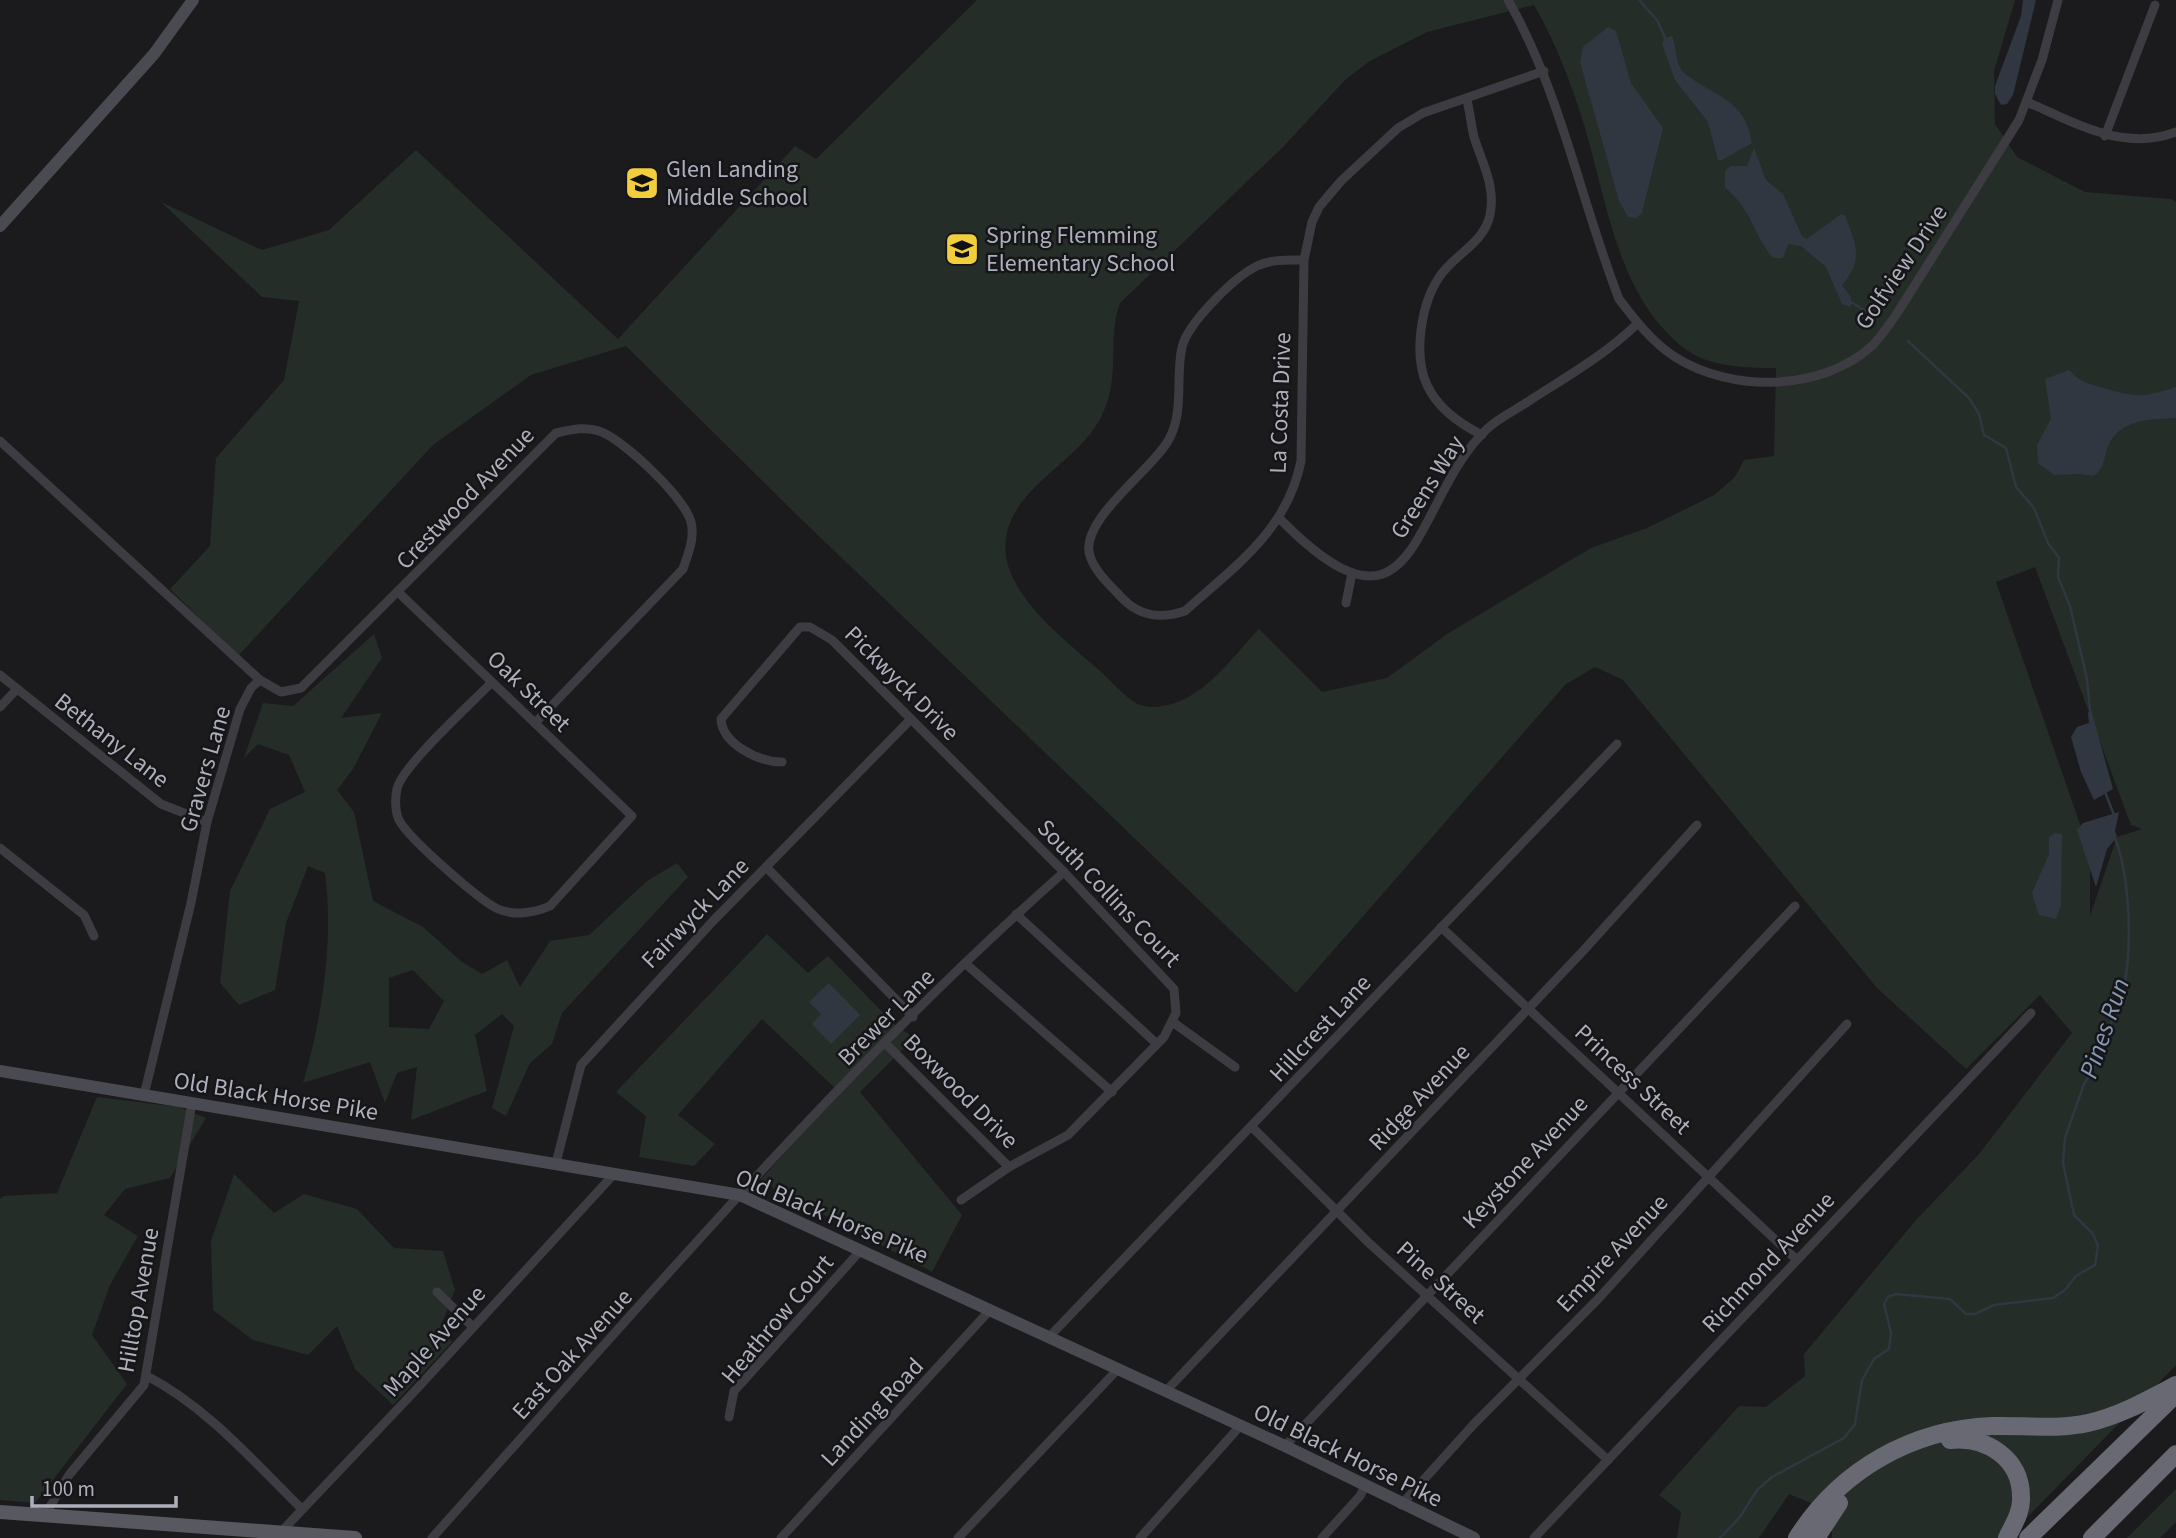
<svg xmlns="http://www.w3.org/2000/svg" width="2176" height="1538" viewBox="0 0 2176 1538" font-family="'Source Sans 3',sans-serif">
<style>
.green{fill:#242d27;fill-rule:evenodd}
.water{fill:#303741}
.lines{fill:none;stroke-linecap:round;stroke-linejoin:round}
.stream{stroke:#303741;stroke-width:2.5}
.street{stroke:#3c3c42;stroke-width:9}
.secondary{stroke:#4a4a52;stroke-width:12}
.primary{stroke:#585861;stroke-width:14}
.highway{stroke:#686973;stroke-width:18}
.labels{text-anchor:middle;stroke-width:5;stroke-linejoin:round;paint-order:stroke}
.poi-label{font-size:24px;fill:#adb0bc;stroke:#161518;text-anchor:start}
.street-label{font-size:24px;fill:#adb0bc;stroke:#161518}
.water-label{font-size:26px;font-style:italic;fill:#8598b6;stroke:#161518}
</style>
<rect width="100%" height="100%" fill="#1b1b1d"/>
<g class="green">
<path d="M977,0H2015L1994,71L1995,124L2017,157L2085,192L2171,199L2176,202V1365L2007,1538H1832V1523L1813,1504L1789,1494L1759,1538H1677L1681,1512L1659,1495L1739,1406L1766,1407L1805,1376L1804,1354L1916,1220L1979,1154L2072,1033L2040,995L1966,1069L1877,988L1623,680L1595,667L1566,684L1296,993L798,516L626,346L531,375L433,445L238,656L170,589L210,546L216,458L284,380L299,301L262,297L161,202L262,250L329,230L416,150L618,339L795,146L816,159ZM1534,5C1556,43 1572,85 1585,128C1607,202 1618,297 1684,348C1708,367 1746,368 1776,368L1774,456L1744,460L1735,477L1714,495L1647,528L1591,548L1447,634L1387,678L1322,692L1259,629C1231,658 1204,700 1162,706C1154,708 1143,707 1136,703C1123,695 1112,682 1100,671C1069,643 1033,617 1014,580C1007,566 1004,554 1006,539C1011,490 1075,463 1099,421C1123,378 1106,342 1120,303L1283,147L1346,79L1370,61L1427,32ZM2035,567L2131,825L2142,829L2117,837L2090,916V853L1996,582Z"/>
<path d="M374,634L382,658L341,718L382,713L353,769L337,790L354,812L373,901L423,927L462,962L482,974L507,960L520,987L550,941L589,935L647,881L677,863L688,877L562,1013L552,1044L530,1063L506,1116L492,1108L514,1026L502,1014L475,1035L487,1091L411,1120L417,1067L397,1073L385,1103L370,1062L303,1083C322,1019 334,940 325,873L308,866L286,923L275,990L239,1005L220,983L230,891L270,809L305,792L289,755L258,744L244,758L263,703L293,706ZM413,970L444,1001L429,1029L389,1027V978Z"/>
<path d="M767,934L808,973L828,956L893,1023L914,1038L860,1092L962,1215L932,1272L760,1181L838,1091L762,1019L678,1115L715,1144L694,1166L639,1157L646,1116L616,1092Z"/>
<path d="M97,1097L179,1107L206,1118L170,1178L125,1189L104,1215L138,1236L110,1285L92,1335L127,1384L35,1503L0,1500V1199L4,1196L57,1193Z"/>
<path d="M234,1174L274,1213L304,1194L357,1209L394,1248L443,1251L455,1290L440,1328L452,1342L393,1405L355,1369L337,1326L308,1355L253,1340L213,1310L211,1241Z"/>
<path d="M2176,1489V1522L2160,1538H2127Z"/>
</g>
<g class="water">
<path d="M2023,0H2036L2013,95L2007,104L2001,105L1995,94V86L2021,16Z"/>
<path d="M1608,27L1616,31L1631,83L1663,128L1642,213L1636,218L1628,217L1619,201L1580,62L1583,47Z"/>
<path d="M1672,36C1677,47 1675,64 1683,72C1713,97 1745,97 1752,143L1722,160H1718L1708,122L1675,80L1662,44L1665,38Z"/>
<path d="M1754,148L1766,180L1783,194L1802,236L1807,239L1841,214L1845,215C1855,243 1865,259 1842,285L1851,297V307L1842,304L1826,267L1801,246L1788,244L1783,258H1773C1754,236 1750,206 1725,188V171L1731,166H1747Z"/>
<path d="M2069,370C2081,383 2090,384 2107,389C2138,398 2145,397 2176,387V418C2149,419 2114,419 2106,453C2103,463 2103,470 2093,476L2079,474L2054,475L2038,463L2037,445L2051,419L2045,379Z"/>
<path d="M2091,709L2113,789L2094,800L2081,772L2071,737L2077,727L2089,723L2088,713Z"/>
<path d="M2119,812L2115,831L2117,837L2107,849L2096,887L2077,830L2083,823Z"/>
<path d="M2055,833L2062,834L2061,905L2056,919L2039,915L2032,893L2049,854V837Z"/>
<path d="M829,983L860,1015L831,1044L812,1024L821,1014L809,1002Z"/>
</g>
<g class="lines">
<g class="stream">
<path d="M1639,0L1657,20L1665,38"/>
<path d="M1851,302L1872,315"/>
<path d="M1908,341L1969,398L1979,414L1984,435L2006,448L2016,487L2034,508L2048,543L2059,558L2058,577L2070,606L2087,679L2090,710"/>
<path d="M2105,792L2114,815"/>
<path d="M1720,1538L1740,1517L1757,1490L1772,1477L1844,1438L1855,1424L1862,1380L1874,1359L1889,1349L1891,1333L1884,1304L1888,1297L1896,1294L1950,1299L1966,1314H1975L1994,1305L2053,1298L2065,1290L2076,1276L2095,1265L2098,1246L2093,1234L2074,1215L2063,1163L2065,1138L2072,1118L2084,1084L2097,1063V1038C2101,1032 2108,1028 2112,1021C2136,980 2132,881 2115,838"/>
</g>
<g class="street">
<path d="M1508,0C1561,93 1580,199 1619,299C1635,320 1652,342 1675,357C1732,393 1822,392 1873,345C1881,336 1889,325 1896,315L2019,120L2042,60L2058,0"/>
<path d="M1467,100C1470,112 1471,125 1474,137C1482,163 1496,186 1490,215C1484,243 1455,254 1440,276C1421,303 1413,355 1427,385C1438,409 1460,424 1482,435"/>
<path d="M2027,102C2076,123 2123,152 2176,132"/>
<path d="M2105,136L2155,5"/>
<path d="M1304,260C1287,260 1272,259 1257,266C1234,277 1188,323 1182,347C1175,378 1185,412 1168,441C1152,470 1078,521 1090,556C1095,572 1111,586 1122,598C1140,617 1161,619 1185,611C1235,566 1287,531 1301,461L1304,260L1312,222L1319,207L1341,181L1398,128L1423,113L1544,71"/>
<path d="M0,441L260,680L281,692L301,688L556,433C570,430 585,426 599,431C622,438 685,498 691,522C695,538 688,554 683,569L535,723"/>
<path d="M1280,519C1421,662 1410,500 1488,428C1500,417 1516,410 1529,401C1566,377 1605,355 1637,324"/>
<path d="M399,593L632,816L550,906C534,913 514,916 498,909C479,900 409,839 399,820C395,812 395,798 397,789C401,767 473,702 492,682"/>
<path d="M1346,603L1352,573"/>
<path d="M0,675L161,804L207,822"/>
<path d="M0,707L17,689"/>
<path d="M782,762C759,762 722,744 721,719L800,627H810L832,640L1064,872L1174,989L1176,1013L1164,1037L1068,1135L1009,1167L961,1200"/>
<path d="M0,848L84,915L94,936"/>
<path d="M766,867L913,1017"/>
<path d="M1016,914L1157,1044"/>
<path d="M1441,927L1797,1260"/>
<path d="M966,964L1112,1092"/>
<path d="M1174,1023L1235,1067"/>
<path d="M885,1043L1009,1167"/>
<path d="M144,1095L191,903L207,822L240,709L251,688L260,680"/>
<path d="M1253,1128L1369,1243L1608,1460"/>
<path d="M556,1163L581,1065L713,921L911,719"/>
<path d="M437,1292L473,1327"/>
<path d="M1049,1337L1617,744"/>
<path d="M147,1376C207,1407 254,1462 302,1509"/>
<path d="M1166,1391L1583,951L1697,825"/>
<path d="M729,1417L734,1391L861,1250"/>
<path d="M1285,1446L1795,906"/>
<path d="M1401,1505L1473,1425L1599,1298L1847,1024"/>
<path d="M45,1515L69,1475L144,1385L192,1103"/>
<path d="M280,1533L412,1394L615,1173"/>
<path d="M432,1538C636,1311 835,1074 1064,872"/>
<path d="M781,1538L990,1310"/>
<path d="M958,1538L1118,1369"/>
<path d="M1140,1538L1241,1425"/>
<path d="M1322,1538L1360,1496L1365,1486"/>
<path d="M1534,1538L2031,1013"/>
</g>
<g class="secondary">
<path d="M0,226L154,54L193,0"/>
<path d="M0,1071L740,1195L1285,1446L1474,1538"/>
</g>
<path class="primary" d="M0,1512L355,1538"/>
<g class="highway">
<path d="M1950,1440C1986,1436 2021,1458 2021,1497C2022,1512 2013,1525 2007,1538"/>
<path d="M1797,1538C1840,1470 1912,1429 1992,1426C2024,1425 2057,1430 2088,1423C2119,1416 2148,1400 2176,1385"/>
<path d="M1816,1538L1839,1503"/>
<path d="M2028,1538L2176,1394"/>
<path d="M2092,1538L2176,1454"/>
</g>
</g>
<defs>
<g id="school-square" transform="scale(1.75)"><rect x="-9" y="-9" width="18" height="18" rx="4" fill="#f1ce3e" stroke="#161518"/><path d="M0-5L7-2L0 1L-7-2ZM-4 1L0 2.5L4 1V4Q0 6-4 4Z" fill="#111"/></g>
</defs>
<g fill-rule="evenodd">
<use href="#school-square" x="642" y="183"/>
<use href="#school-square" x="962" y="249"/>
</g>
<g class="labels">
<g class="poi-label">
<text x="666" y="177">Glen Landing<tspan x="666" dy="28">Middle School</tspan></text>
<text x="986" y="243">Spring Flemming<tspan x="986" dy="28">Elementary School</tspan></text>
</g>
<g class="street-label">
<text transform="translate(1901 267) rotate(-56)" y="8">Golfview Drive</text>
<text transform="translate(1280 403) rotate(-88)" y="8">La Costa Drive</text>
<text transform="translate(1427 487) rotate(-58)" y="8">Greens Way</text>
<text transform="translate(465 498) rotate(-46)" y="8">Crestwood Avenue</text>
<text transform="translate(902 683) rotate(45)" y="8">Pickwyck Drive</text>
<text transform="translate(529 691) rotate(44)" y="8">Oak Street</text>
<text transform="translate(112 740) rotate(38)" y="8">Bethany Lane</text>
<text transform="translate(205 769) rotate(-74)" y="8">Gravers Lane</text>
<text transform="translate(1109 893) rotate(46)" y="8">South Collins Court</text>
<text transform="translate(695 913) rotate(-46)" y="8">Fairwyck Lane</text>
<text transform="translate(886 1017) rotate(-45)" y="8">Brewer Lane</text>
<text transform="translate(1320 1028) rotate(-47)" y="8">Hillcrest Lane</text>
<text transform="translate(1633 1079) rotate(43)" y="8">Princess Street</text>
<text transform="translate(961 1091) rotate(45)" y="8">Boxwood Drive</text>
<text transform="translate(276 1096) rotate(9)" y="8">Old Black Horse Pike</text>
<text transform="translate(1419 1097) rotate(-47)" y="8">Ridge Avenue</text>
<text transform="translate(1525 1162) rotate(-47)" y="8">Keystone Avenue</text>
<text transform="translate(832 1216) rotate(23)" y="8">Old Black Horse Pike</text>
<text transform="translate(1612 1253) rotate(-47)" y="8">Empire Avenue</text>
<text transform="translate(1768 1262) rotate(-47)" y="8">Richmond Avenue</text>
<text transform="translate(1441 1282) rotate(42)" y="8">Pine Street</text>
<text transform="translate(138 1300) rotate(-80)" y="8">Hilltop Avenue</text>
<text transform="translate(777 1319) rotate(-50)" y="8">Heathrow Court</text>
<text transform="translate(434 1341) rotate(-48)" y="8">Maple Avenue</text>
<text transform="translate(572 1354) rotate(-48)" y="8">East Oak Avenue</text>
<text transform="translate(872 1412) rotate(-47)" y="8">Landing Road</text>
<text transform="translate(1348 1455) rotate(26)" y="8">Old Black Horse Pike</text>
</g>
<g class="water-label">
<text transform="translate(2104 1028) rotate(-71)" y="9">Pines Run</text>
</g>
</g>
<path d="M32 1496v10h144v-10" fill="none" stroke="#adb0bc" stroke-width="3.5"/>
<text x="42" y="1496" font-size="21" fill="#adb0bc" stroke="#161518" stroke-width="5" paint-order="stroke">100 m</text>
</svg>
